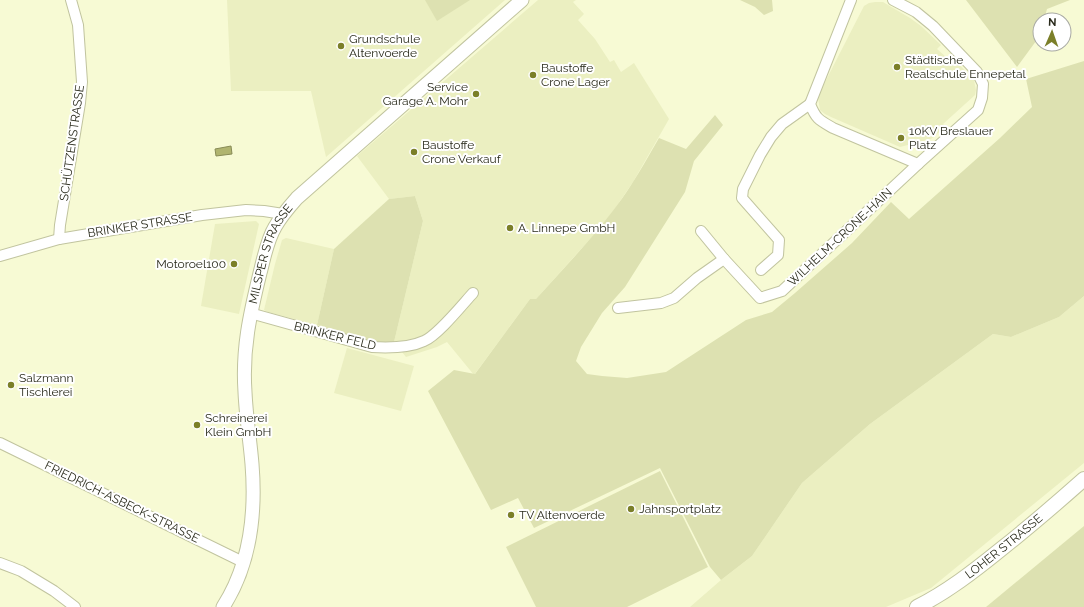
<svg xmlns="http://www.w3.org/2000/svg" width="1084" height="607" viewBox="0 0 1084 607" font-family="Raleway,sans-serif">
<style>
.built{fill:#ebefc1}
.green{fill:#dde1b1}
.water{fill:#b0b46f;stroke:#888b56}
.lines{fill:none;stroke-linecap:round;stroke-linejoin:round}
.minor-casing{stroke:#c1c49f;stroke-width:12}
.tertiary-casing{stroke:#c1c49f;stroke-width:15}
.secondary-casing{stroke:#c1c49f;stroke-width:16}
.minor{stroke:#fff;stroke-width:10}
.tertiary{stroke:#fff;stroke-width:13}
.secondary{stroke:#fff;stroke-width:14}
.poi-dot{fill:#7b7f29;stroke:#fff;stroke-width:1.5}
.labels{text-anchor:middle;stroke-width:4;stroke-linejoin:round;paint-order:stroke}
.poi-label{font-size:12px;fill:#292a1b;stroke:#fff;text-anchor:start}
.street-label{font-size:12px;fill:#292a1b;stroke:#fff}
</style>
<rect width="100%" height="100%" fill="#f7fad4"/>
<g class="built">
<path d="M227,0H505L326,157L311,91H231Z"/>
<path d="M538,0H576L573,2L584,14L578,20L595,39L610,62L614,60L621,72L634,63L669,119L633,182L616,207L600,228L536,299H530L474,375L447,342L437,347L406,357L394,342L423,221L415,196L389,199L357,156Z"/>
<path d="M875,2H883L888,5L910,18L921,26L941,45L937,49L947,58L950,55L974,80L976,90L975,95L943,124L945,127L931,139L900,147L831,117L825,114L820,110L818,98L821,90L864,6L869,3Z"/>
<path d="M256,221L259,224L239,314L201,306L215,224Z"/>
<path d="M286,238L334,249L317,325L268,312L264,310L275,264L282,240Z"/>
<path d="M1084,296V463L931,588L886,607H690L721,580L752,556L802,483L870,424L993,334L1011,337L1059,317Z"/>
<path d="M347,348L414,366L401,411L334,393Z"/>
</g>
<g class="green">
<path d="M425,0H470L437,21Z"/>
<path d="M740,0H772L773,11L764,15L755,7Z"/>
<path d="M966,0H1070L1047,9L1044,20H1040V32L1039,37L1017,67Z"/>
<path d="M1084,61V296L1059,317L1011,337L993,334L870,424L802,483L752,556L721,580L710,567L660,468L534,528L518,498L491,510L428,391L454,370L475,374L530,299H536C563,269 591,240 615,208C632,186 645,162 659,138L686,149L715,115L723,125L694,161L685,192L625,287L602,313L581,347L576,361L587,374L602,376L627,378L666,372L746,320L772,312L795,293L852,243L891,202L909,219L1000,138L1032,107L1026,79Z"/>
<path d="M415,196L423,221L394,342H368L317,325L334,249L389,199Z"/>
<path d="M660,471L708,567L627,607H536L506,547Z"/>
<path d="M1084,526V607H986Z"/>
</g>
<path class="water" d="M231,146L232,154L216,156L215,149Z"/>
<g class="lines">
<g class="minor-casing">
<g id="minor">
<path d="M851,0L810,104C816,119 819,120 833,128L918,164L978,110L982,98L983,84L977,72L933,26L916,12L893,0"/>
<path d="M701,231L724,259"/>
<path d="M59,239L60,225L80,103L82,82L78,25L71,0"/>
<path d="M0,256L59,239L202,215L246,210L264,211L283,214"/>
<path d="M761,270L778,255L779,240L742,198L743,189L760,155L771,137L782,124L810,104"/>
<path d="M618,308L661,303L674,298L697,278L724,259L760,298L782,291L918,164"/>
<path d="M250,313L372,347C389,348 409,348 424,341C438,335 462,305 473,293"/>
<path d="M0,443L243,562"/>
<path d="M0,563L21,571L54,591L75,607"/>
</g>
</g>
<g class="tertiary-casing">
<g id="tertiary">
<path id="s1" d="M223,607C250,565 256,513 252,464C250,440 246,416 245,392C242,349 250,314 260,273C264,258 267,240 275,227C281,216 289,207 297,198L522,0"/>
</g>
</g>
<g class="secondary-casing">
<g id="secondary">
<path id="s2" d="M917,607C947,592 974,571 1000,550C1029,527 1057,503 1084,479"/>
</g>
</g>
<use href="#minor" class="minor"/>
<use href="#tertiary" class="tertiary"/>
<use href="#secondary" class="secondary"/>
</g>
<g class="poi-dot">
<circle cx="341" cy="46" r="4"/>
<circle cx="897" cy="67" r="4"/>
<circle cx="533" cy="75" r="4"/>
<circle cx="476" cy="94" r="4"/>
<circle cx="901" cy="138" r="4"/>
<circle cx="414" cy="152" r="4"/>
<circle cx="510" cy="228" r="4"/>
<circle cx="234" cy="264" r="4"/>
<circle cx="11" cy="385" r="4"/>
<circle cx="197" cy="425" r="4"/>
<circle cx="631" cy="509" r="4"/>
<circle cx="511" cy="515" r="4"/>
</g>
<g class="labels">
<g class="poi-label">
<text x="349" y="43">Grundschule<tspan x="349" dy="14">Altenvoerde</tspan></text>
<text x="905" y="64">Städtische<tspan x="905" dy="14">Realschule Ennepetal</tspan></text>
<text x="541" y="72">Baustoffe<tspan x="541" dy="14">Crone Lager</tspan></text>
<text x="468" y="91" text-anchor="end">Service<tspan x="468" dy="14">Garage A. Mohr</tspan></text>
<text x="909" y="135">10KV Breslauer<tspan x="909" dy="14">Platz</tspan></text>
<text x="422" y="149">Baustoffe<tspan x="422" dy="14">Crone Verkauf</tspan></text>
<text x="518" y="232">A. Linnepe GmbH</text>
<text x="226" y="268" text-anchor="end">Motoroel100</text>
<text x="19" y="382">Salzmann<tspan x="19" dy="14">Tischlerei</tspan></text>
<text x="205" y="422">Schreinerei<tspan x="205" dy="14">Klein GmbH</tspan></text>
<text x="639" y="513">Jahnsportplatz</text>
<text x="519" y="519">TV Altenvoerde</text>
</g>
<g class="street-label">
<text transform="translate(72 143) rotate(-82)" y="4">SCHÜTZENSTRASSE</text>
<text transform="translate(140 225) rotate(-9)" y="4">BRINKER STRASSE</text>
<text transform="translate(840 237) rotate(-43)" y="4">WILHELM-CRONE-HAIN</text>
<text dy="4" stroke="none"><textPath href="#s1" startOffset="363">MILSPER STRASSE</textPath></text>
<text transform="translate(335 336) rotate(14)" y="4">BRINKER FELD</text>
<text transform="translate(122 502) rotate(26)" y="4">FRIEDRICH-ASBECK-STRASSE</text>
<text dy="4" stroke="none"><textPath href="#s2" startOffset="106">LOHER STRASSE</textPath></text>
</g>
</g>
<g transform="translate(1052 32) rotate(2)"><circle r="19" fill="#ffffff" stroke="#a9aaa4"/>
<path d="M0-3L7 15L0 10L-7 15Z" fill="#7b7f29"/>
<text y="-6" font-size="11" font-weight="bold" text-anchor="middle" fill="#292a1b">N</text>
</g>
</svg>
